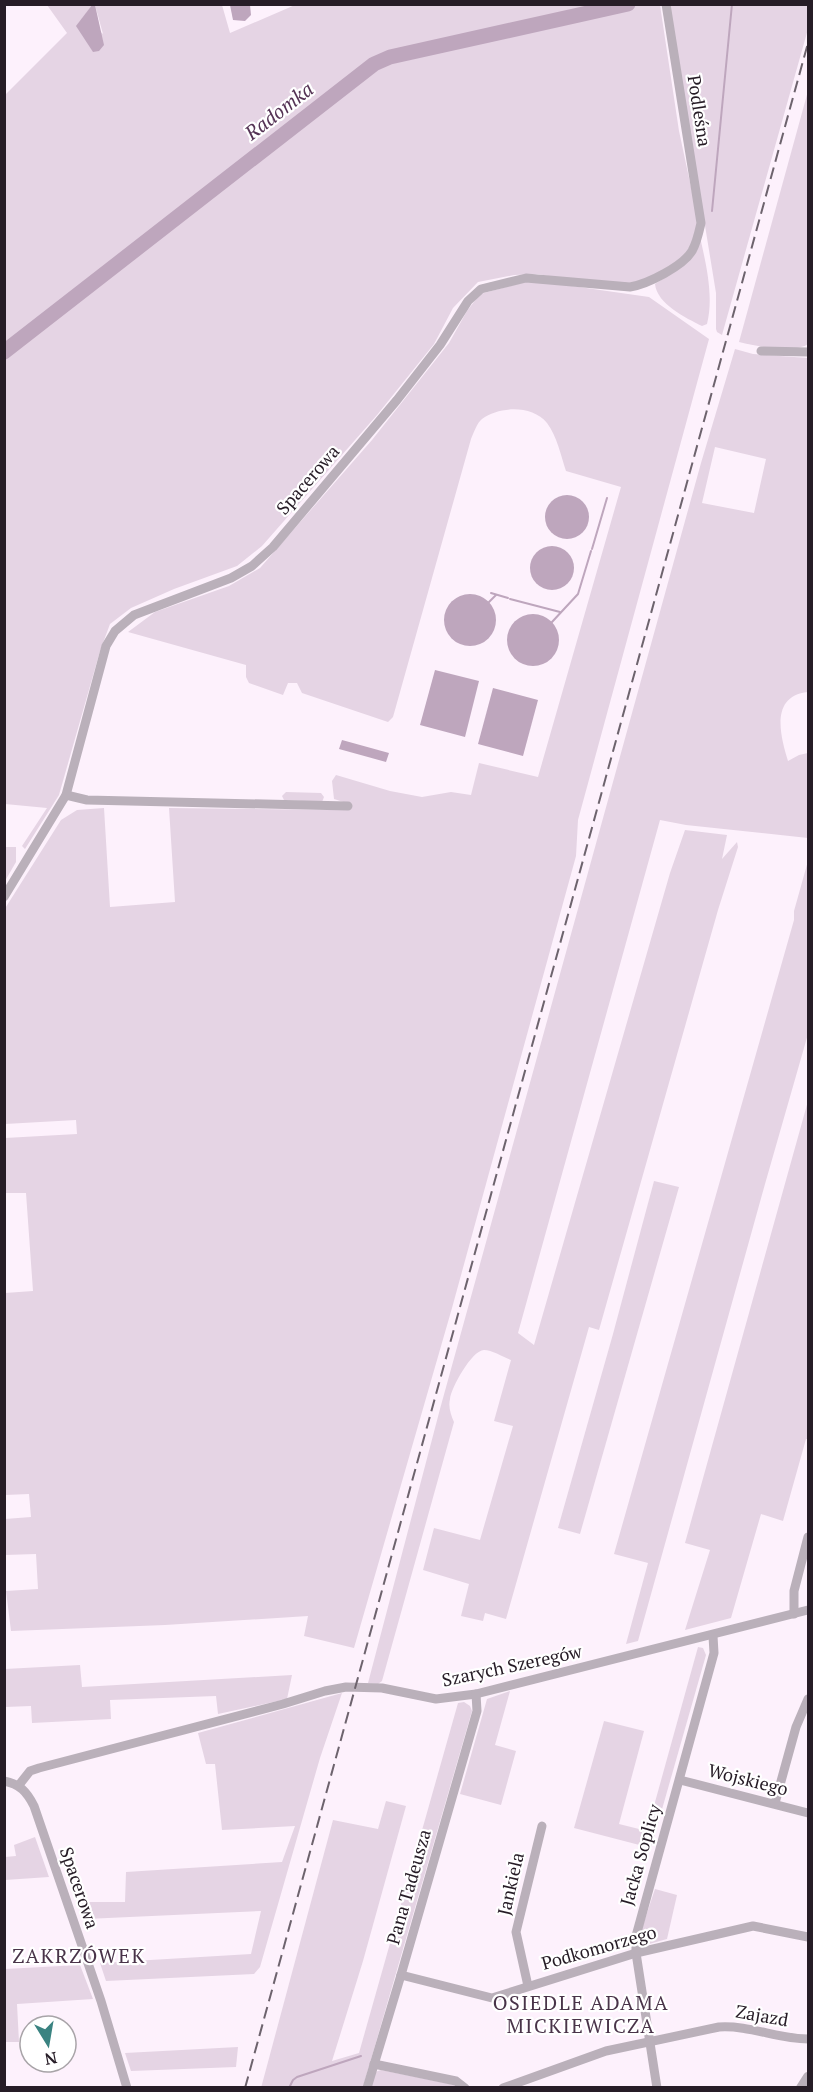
<svg xmlns="http://www.w3.org/2000/svg" width="813" height="2092" viewBox="0 0 813 2092" font-family="'PT Serif',serif">
<style>
.green{fill:#e5d4e4;fill-rule:evenodd}
.water{fill:#bea6bd}
.lines{fill:none;stroke-linecap:round;stroke-linejoin:round}
.stream{stroke:#bea6bd;stroke-width:2}
.river{stroke:#bea6bd;stroke-width:15}
.minor{stroke:#bab0ba;stroke-width:9}
.tertiary{stroke:#bab0ba;stroke-width:10}
.rail{stroke:#6d636d;stroke-width:2;stroke-dasharray:12 6;stroke-linecap:butt}
.labels{text-anchor:middle;stroke-width:4.5;stroke-linejoin:round;paint-order:stroke}
.street-label{font-size:18px;fill:#261c26;stroke:#fff}
.water-label{font-size:20px;font-style:italic;fill:#535;stroke:#fff}
.neighbourhood-label{font-size:20px;letter-spacing:1.5px;fill:#493349;stroke:#fff}
</style>
<rect width="100%" height="100%" fill="#fdf1fc"/>
<g class="green">
<path d="M47,5H92L83,18L103,34L95,5H222L230,33L295,5H660L679,131L698,220L691,249L682,259L636,285L576,281L538,274L514,275L478,282L453,308L434,344L377,415L262,546L237,566L174,589L131,608L110,624L100,651L59,795L25,849L22,846L47,808L5,804L4,96L67,33Z"/>
<path d="M669,5H808V29L722,335L717,332L716,329V293Z"/>
<path d="M808,91V344C793,354 756,346 739,342Z"/>
<path d="M700,237C706,264 714,296 707,324L702,326C686,318 657,304 655,284L669,275Z"/>
<path d="M525,282L558,284L649,297L709,339L578,820L576,856L452,1308L354,1648L304,1636L308,1616L165,1625L11,1631L6,1591L38,1589L36,1554L5,1555V1519L31,1517L29,1494L5,1495V1293L33,1291L26,1193H5V1138L77,1134L76,1120L5,1124L4,910L61,820L77,810L104,808L110,907L175,902L169,808L346,810L350,804L334,799L332,781L336,775L390,791L422,797L451,792L471,795L479,763L538,777L621,487L566,471C561,456 557,436 547,423C532,405 500,406 482,419C477,423 474,432 471,439L393,717L388,722L302,693L297,683H288L283,695L249,683L246,677V665L128,632L155,612L229,586L260,568L372,440L449,343L467,311L480,294Z"/>
<path d="M735,349L753,354L808,358V692C770,696 780,735 788,761L799,755L808,753V838L686,825L660,820L518,1333L534,1345L670,873L685,830L727,835L722,859L737,842L738,847L718,910L599,1330L589,1327L506,1619L485,1613L483,1621L461,1616L469,1584L423,1570L434,1528L480,1540L513,1426L494,1421L511,1360C503,1357 492,1350 484,1350C472,1350 451,1388 450,1399C448,1407 451,1415 454,1422L382,1681L378,1684L368,1683L440,1409L701,463ZM715,447L766,459L754,513L702,503Z"/>
<path d="M286,792L321,793L324,797L322,802L284,800L282,796Z"/>
<path d="M5,847H16V862L5,881Z"/>
<path d="M808,861V1034L765,1184L638,1641L626,1644L648,1563L614,1554L794,920V911Z"/>
<path d="M808,1101V1439H806L783,1521L761,1514L731,1618L685,1630L710,1550L685,1543Z"/>
<path d="M654,1181L679,1187L580,1534L558,1528L613,1334Z"/>
<path d="M698,1647L703,1648L706,1655L651,1848L574,1828L604,1721L644,1731L619,1824L647,1831Z"/>
<path d="M80,1665L82,1687L292,1675L287,1699L218,1714L216,1696L110,1700L111,1719L32,1723L31,1706L5,1707V1669Z"/>
<path d="M510,1691L495,1745L516,1751L501,1805L460,1794L487,1699Z"/>
<path d="M342,1693L320,1758L260,1967L254,1974L106,1981L100,1963L251,1954L261,1911L86,1919L80,1902H125L126,1872L282,1862L295,1826L222,1830L215,1764H206L198,1733Z"/>
<path d="M464,1702L470,1706L472,1711L363,2087L261,2088L333,1820L378,1829L386,1801L406,1806L363,1961L332,2061L359,2053L458,1703Z"/>
<path d="M35,1837L49,1877L5,1880V1857L16,1856L14,1845Z"/>
<path d="M655,1889L677,1895L667,1939L649,1944L642,1942L639,1937Z"/>
<path d="M80,1965L93,1999L17,2004L19,2042H5V1969Z"/>
<path d="M238,2047L236,2067L131,2071L125,2053Z"/>
<path d="M381,2070L455,2085L459,2088H371L375,2072Z"/>
</g>
<g class="water">
<path d="M92,5H95L104,45L99,51L93,52L76,26Z"/>
<path d="M230,5H250L251,15L245,21L233,20Z"/>
<circle cx="567" cy="517" r="22"/>
<circle cx="552" cy="568" r="22"/>
<circle cx="470" cy="620" r="26"/>
<circle cx="533" cy="640" r="26"/>
<path d="M435,670L479,681L465,737L420,725Z"/>
<path d="M493,688L538,700L523,756L478,744Z"/>
<path d="M342,740L389,753L386,762L339,749Z"/>
</g>
<g class="lines">
<g class="stream">
<path d="M712,211L732,4"/>
<path d="M592,549L607,498"/>
<path d="M491,593L508,598"/>
<path d="M510,599L560,612"/>
<path d="M489,602L496,595"/>
<path d="M552,622L578,594L591,551"/>
<path d="M289,2088L293,2080L297,2077L361,2056"/>
</g>
<path class="river" d="M4,352L374,64L390,57L628,4"/>
<g class="minor">
<path d="M761,351L808,352"/>
<path d="M66,795L87,800L348,806"/>
<path d="M4,897L66,795L106,646L115,631L134,615L231,578L252,566L273,547L397,400L440,345L468,301L481,289L526,278L630,287C648,284 683,266 692,251C697,242 699,232 701,223L666,4"/>
<path d="M794,1614V1591L808,1537"/>
<path d="M680,1780L808,1813"/>
<path d="M4,1781C20,1784 27,1792 34,1806L101,2001L127,2088"/>
<path d="M19,1785L30,1771L39,1768L283,1704L325,1691L346,1687L382,1688L436,1699L476,1694L808,1610"/>
<path d="M775,1803L796,1727L808,1699"/>
<path d="M401,1975L492,1998L636,1953L753,1926L808,1937"/>
<path d="M528,1986L516,1932L542,1826"/>
<path d="M374,2064L456,2081L465,2088"/>
<path d="M367,2088L401,1975L477,1711L476,1694"/>
<path d="M503,2088L606,2051L719,2027C749,2025 778,2039 808,2039"/>
<path d="M657,2088L636,1953V1936L714,1653L713,1636"/>
</g>
<path class="tertiary" d="M801,2088L808,2077"/>
<path class="rail" d="M245,2088L808,43"/>
</g>
<g class="labels">
<g class="street-label">
<text transform="translate(699 111) rotate(81)" y="6">Podleśna</text>
<text transform="translate(308 480) rotate(-49)" y="6">Spacerowa</text>
<text transform="translate(512 1666) rotate(-12)" y="6">Szarych Szeregów</text>
<text transform="translate(748 1780) rotate(14)" y="6">Wojskiego</text>
<text transform="translate(641 1855) rotate(-74)" y="6">Jacka Soplicy</text>
<text transform="translate(511 1884) rotate(-77)" y="6">Jankiela</text>
<text transform="translate(409 1887) rotate(-74)" y="6">Pana Tadeusza</text>
<text transform="translate(79 1888) rotate(71)" y="6">Spacerowa</text>
<text transform="translate(599 1948) rotate(-16)" y="6">Podkomorzego</text>
<text transform="translate(762 2016) rotate(10)" y="6">Zajazd</text>
</g>
<g class="water-label">
<text transform="translate(279 111) rotate(-38)" y="7">Radomka</text>
</g>
<g class="neighbourhood-label">
<text x="79" y="1963">ZAKRZÓWEK</text>
<text x="581" y="2010">OSIEDLE ADAMA<tspan x="581" dy="23">MICKIEWICZA</tspan></text>
</g>
</g>
<rect width="813" height="2092" fill="none" stroke="#261c26" stroke-width="12"/>
<g transform="translate(48 2044) rotate(169)"><circle r="28" fill="#ffffff" stroke="#a8a4a8" stroke-width="1.5"/>
<path d="M0-4.5L10 22L0 15L-10 22Z" fill="#3a8381"/>
<text y="-9" font-size="16" font-weight="bold" text-anchor="middle" fill="#261c26">N</text>
</g>
</svg>
